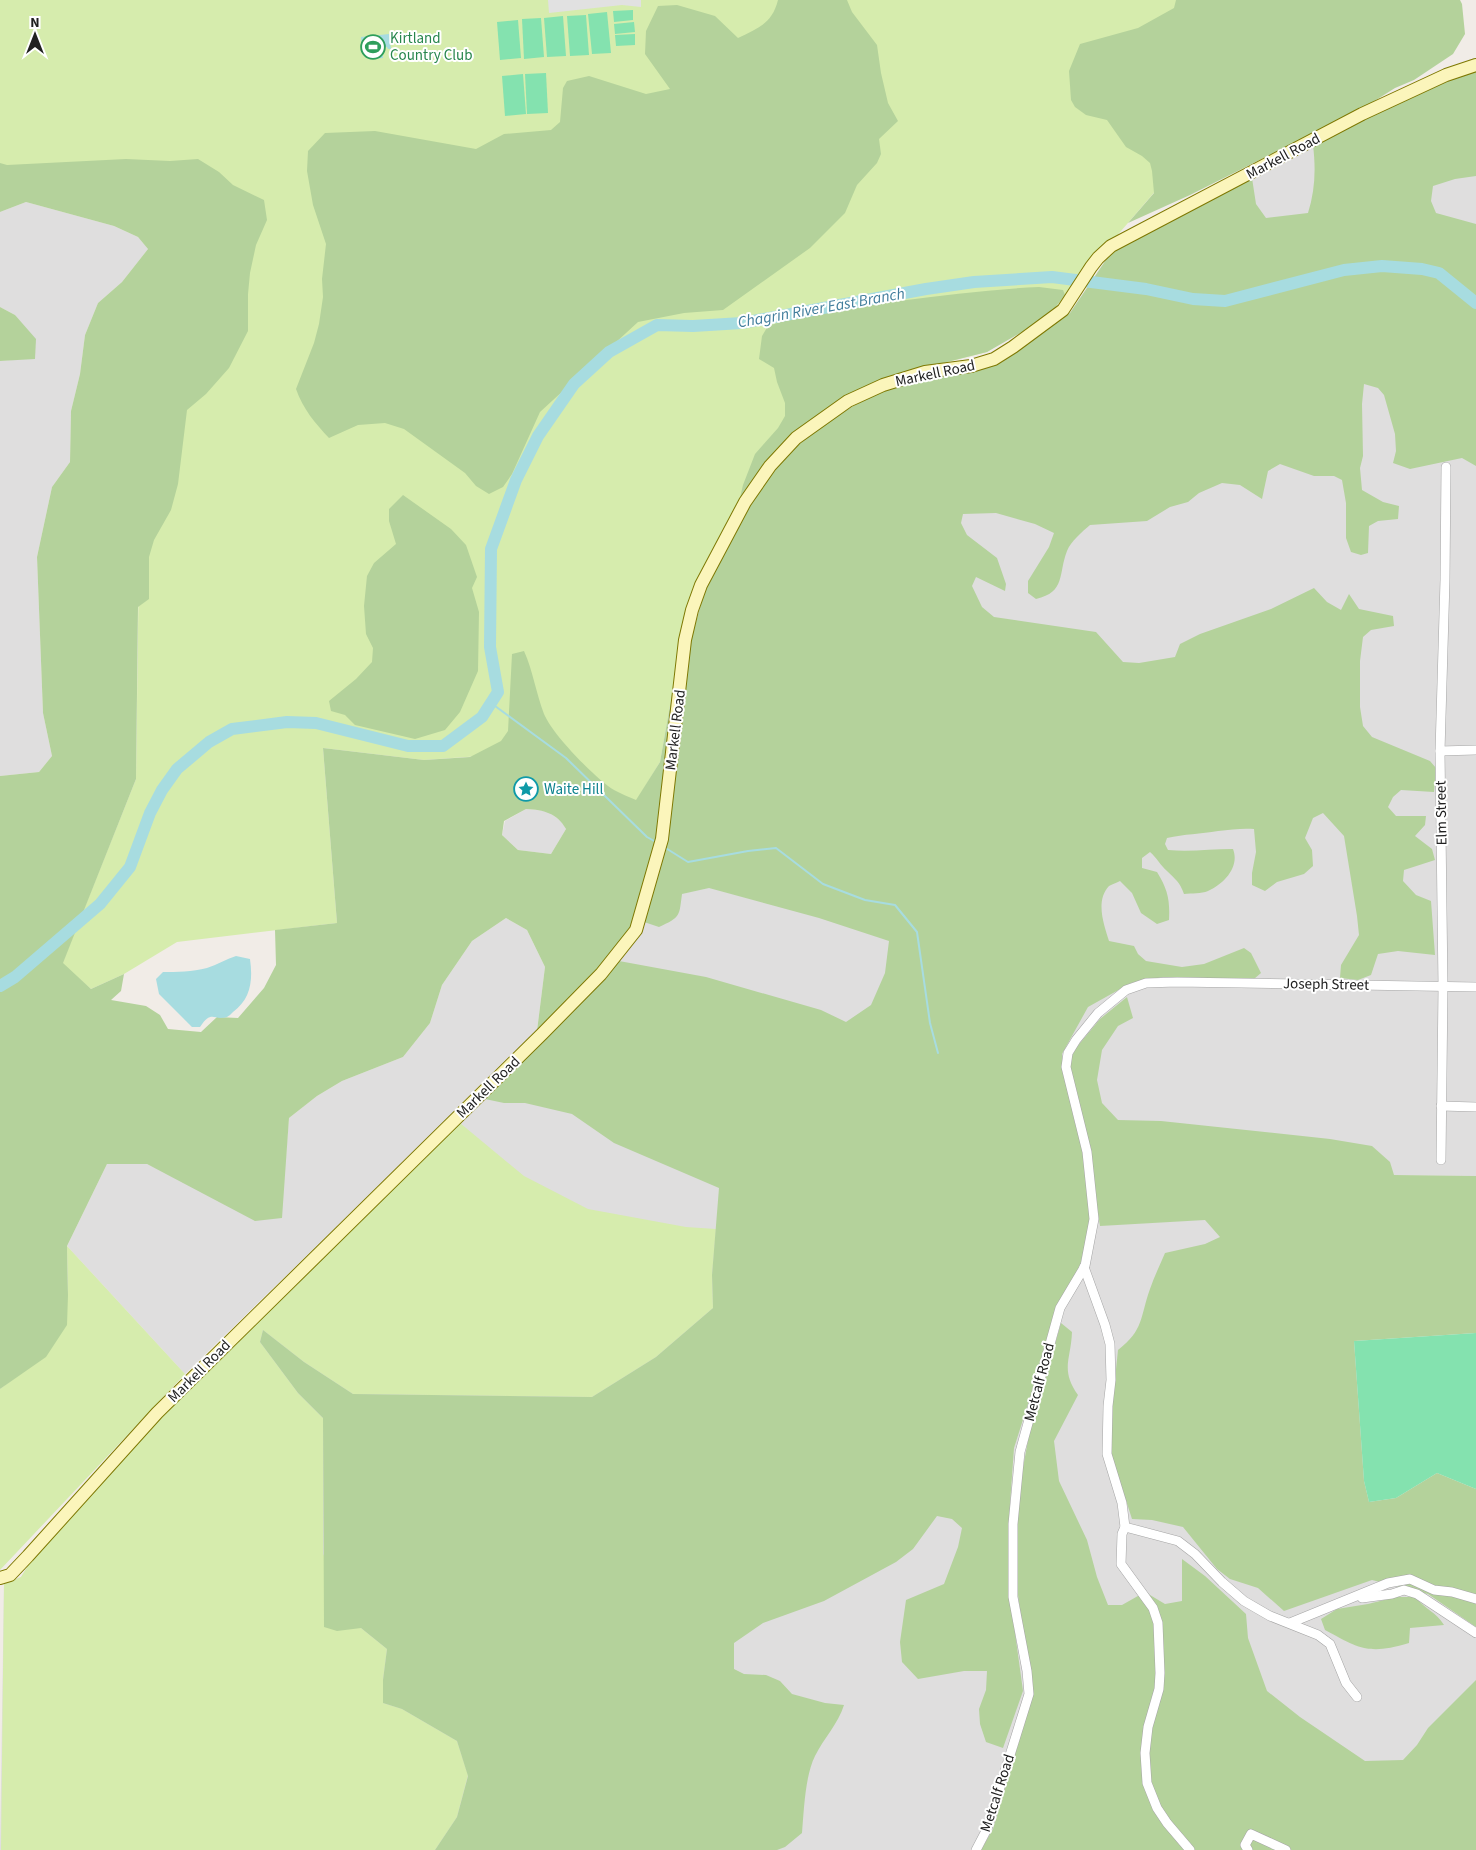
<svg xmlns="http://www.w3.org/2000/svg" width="1476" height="1850" viewBox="0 0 1476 1850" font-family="'Source Sans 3',sans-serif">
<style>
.residential{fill:#dfdede}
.grass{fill:#d6ecad}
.forest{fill:#b4d29b;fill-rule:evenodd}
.pitch{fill:#84e2af}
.parking{fill:#e1e1e1}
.water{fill:#a7dce0}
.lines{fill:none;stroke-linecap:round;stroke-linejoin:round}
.stream{stroke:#a7dce0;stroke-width:2}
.river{stroke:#a7dce0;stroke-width:12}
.street-casing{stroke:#a5a5a5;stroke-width:10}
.secondary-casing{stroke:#7e7802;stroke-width:14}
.street{stroke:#fff;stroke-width:9}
.secondary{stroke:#fbf5bb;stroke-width:12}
.labels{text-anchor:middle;stroke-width:4;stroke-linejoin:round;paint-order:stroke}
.leisure-label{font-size:15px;fill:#27864d;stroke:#fff;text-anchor:start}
.street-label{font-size:15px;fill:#212121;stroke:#fff}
.culture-label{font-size:15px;fill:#0d838f;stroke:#fff;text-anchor:start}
.water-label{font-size:16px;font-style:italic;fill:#417d9c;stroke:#fff}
</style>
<rect width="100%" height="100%" fill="#f1ece7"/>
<g class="residential">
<path d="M1476,71V1176L1354,1175V1341L1364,1481L1369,1502L1476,1489V1850H0L4,1584L21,1577L29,1564L183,1393L619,961L704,593L754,496L960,372L1002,362L1070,313L1112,251L1345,128Z"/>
<path d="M26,202L114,226L138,237L148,249L122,282L98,303L85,335L80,374L71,411L70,462L52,487L37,557L43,713L52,756L39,772L0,776V361L35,358L15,315L0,307V212Z"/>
<path d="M526,809L547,811L561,821L566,829L551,854L518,850L502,835L505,821Z"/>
<path d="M506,918L527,930L545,967L537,1031L185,1374L67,1246L107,1164H147L172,1176L286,1154L289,1118L317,1096L342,1081L403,1057L430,1023L442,985L472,941Z"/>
</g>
<g class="grass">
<path d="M0,0H1364L1164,181L1054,309L987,352L899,374L793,436L739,502L700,573L689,605L682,638L660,762L621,826L495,755L424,760L323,748L337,923L177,942L124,974L91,989L62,964L136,779L139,554L156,208L0,178Z"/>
<path d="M460,1123L524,1176L588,1209L686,1227L716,1229L712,1275L713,1308L656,1357L592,1397L353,1394L304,1362L263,1330L260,1342L298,1393L323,1418V1554L361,1628L387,1649L383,1680V1703L402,1709L457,1741L468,1775L457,1817L435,1850H1L4,1584L21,1577L29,1564L183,1393Z"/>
<path d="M67,1246L185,1374L0,1570V1389L21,1373L68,1295Z"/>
</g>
<g class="forest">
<path d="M778,0H847L852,12L877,45L881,73L888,103L898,121L879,139L881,154L877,163L857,185L845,213L810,248L723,310L684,313L638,322L540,412L512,474L503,487L489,494L476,486L465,473L404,429L385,423L358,425L329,438C315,423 303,409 296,389L314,343L319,324L323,297L322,279L326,244L313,205L307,171L308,151L325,133L375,131L476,149L504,134L551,130L560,122L563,88L567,81L589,76L646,94L670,89L645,54L646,31L658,6L677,5L715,16L738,38C758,28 772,24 778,0Z"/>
<path d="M1176,0H1460L1462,4L1465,34L1453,54L1414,80L1395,88L1365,107L1190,195L1128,223L1154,193L1152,171L1150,163L1142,156L1126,147L1107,120L1086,115L1075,107L1071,100L1069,71L1080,44L1138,28L1174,8Z"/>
<path d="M1476,71V176L1455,179L1433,186L1431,201L1436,213L1476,224V466L1462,458L1410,469L1393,463L1396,451L1395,434L1384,395L1378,388L1364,384L1362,404L1363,456L1360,468L1362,490L1383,502L1399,506L1398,519L1378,521L1369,526L1368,553L1361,555L1351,552L1346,538V503L1342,480L1334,476H1314L1280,464L1268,471L1262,499L1240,485L1222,483L1199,493L1188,502L1170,507L1147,521L1090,525C1082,532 1071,541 1067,551C1058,574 1066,592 1036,599L1028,593V581L1049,547L1054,533L1035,524L996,513L963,514L961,523L967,535L997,558L1006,584L1005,591L976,577L972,586L982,607L994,617L1096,632L1123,662L1139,663L1175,657L1180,644L1200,634L1271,609L1314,588L1327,602L1341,610L1349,594L1359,609L1393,616L1394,626L1371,630L1363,637L1360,661V707L1363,726L1372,737L1430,761L1436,768L1434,792L1401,790L1393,797L1388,807L1396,816H1426L1425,825L1415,836L1432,849L1435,860L1404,870L1403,881L1416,895L1431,901L1435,955L1398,951L1378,954L1371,975L1358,980L1340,978L1341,965L1359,935L1357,916L1344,836L1323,813L1313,818L1305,838L1312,850L1313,866L1304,874L1277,882L1265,891L1252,885V873L1256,852L1254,829C1241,828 1231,830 1218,831C1201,834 1184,834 1167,838L1165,844L1168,850C1190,852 1211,849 1233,849C1240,867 1224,884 1208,891C1201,894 1192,893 1184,894C1180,882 1175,879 1167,871C1160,865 1157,858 1150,852L1142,858V868L1157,872C1168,890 1170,900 1169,920L1157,924L1141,913L1132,893L1120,881C1117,883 1112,884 1109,886C1095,901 1104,925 1109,941L1134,946L1138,954L1146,961L1182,967L1204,964L1244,948L1251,953L1261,973L1254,979L1163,977L1131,983L1088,1007L1062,1054L1063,1069L1084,1154L1091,1218L1080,1266L1041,1363L1014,1448L1010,1504L1008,1563L1016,1640L1023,1691L1003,1748L986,1742L980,1724L979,1709L986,1690L987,1671H964L918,1679L902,1662L900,1642L906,1600L944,1584L958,1547L962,1528L952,1519L937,1516L913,1549L896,1562L824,1601L763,1623L734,1643V1669L744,1674L766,1675L780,1681L792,1694L825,1703L844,1705C838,1724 824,1738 815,1756C805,1776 804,1810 802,1833L785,1847L777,1850H435L457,1817L468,1776L457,1741L402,1709L383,1703V1680L387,1649L361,1628L337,1631L324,1627L323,1418L298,1393L260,1342L263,1330L304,1362L353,1394L592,1397L656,1357L713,1308L712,1275L719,1188L614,1143L572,1114L525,1103H504L485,1099L619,961L706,977L821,1010L846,1022L871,1005L885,973L889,941L819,918L709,888L682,894C679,916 681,917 659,927L644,922L691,640L704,593L754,496L792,450L824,424L873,394L926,376L960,372L1002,362L1070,313L1112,251L1252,178L1256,204L1266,218L1308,213C1315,191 1316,169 1313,145L1450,77Z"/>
<path d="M126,159L170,161L198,159L219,172L233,185L264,200L267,220L256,245L250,273L248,294V331L229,368L206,394L187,410L178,484L171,510L154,540L149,557V599L138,607L136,779L63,963L91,989L124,974L121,991L111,1000L146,1006L160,1015L168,1029L201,1032L217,1017L238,1018L264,988L276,965L275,930L337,923L323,748L424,760L470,757L501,741L508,731L512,654L524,651C533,671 536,693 544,714C553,735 590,772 608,786C616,792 627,796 636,800L660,762L682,638L658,837L631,930L597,973L537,1031L545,967L527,930L506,918L472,941L442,985L430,1023L403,1057L342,1081L317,1096L289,1118L282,1218L255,1221L147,1164H107L67,1246L68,1295L67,1325L46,1357L0,1389V776L39,772L52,756L43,713L37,557L52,487L70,462L71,411L80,374L85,335L98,303L122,282L148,249L138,237L114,226L26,202L0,212V163L7,165ZM526,809C544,810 557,813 566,829L551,854L518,850L502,835L504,821Z"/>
<path d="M1039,287L1063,290L1065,295L1054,309L1036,324L987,352L899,374L793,436L739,502L743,485L755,454L778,428L785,416V403L777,382L774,368L759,359L762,336L768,326C809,312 855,306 899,301C946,295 992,289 1039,287Z"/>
<path d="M0,307L15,315L36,339L35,359L0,361Z"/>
<path d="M403,495L451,529L466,545L477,577L472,588L479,612L478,671L460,712L445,730L415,739L355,725L345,715L331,711L329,701L356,679L372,662L373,648L366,634L364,606L367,576L374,563L396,544L389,521V509Z"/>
<path d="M1127,997L1133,1018L1118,1026L1102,1050L1097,1080L1102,1103L1118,1120L1161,1121L1330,1139L1372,1146L1390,1162L1394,1175L1476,1176V1333L1354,1341L1364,1481L1369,1502L1396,1498L1437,1473L1476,1489V1627L1428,1594L1372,1580L1284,1611L1258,1588L1230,1579L1217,1569L1183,1527L1152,1520L1132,1519L1112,1457L1111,1417L1118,1350C1144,1330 1140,1317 1150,1289C1154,1277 1160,1265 1165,1253L1205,1244L1220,1237L1205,1220L1100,1226L1093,1181L1091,1148L1082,1124L1071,1075V1058L1076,1048L1100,1019Z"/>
<path d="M1061,1323L1072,1332C1071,1360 1060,1369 1078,1395L1054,1441L1059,1481L1087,1540L1097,1577L1108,1605H1122L1145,1592L1165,1604L1182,1601V1559L1205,1576L1246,1614L1248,1638L1267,1691L1300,1717L1365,1761L1403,1760L1417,1745L1428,1728L1476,1680V1850H981L993,1829L1032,1697L1018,1595L1017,1520L1022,1473L1029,1435Z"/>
<path d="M1396,1597H1415C1425,1609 1436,1612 1444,1625L1410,1628L1409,1643C1369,1655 1360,1649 1325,1630L1321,1619L1337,1609L1368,1604Z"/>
</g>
<g class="pitch">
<path d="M633,10V20L614,22L613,11Z"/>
<path d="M607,12L611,53L592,54L588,14Z"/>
<path d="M586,15L589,55L570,56L567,16Z"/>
<path d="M563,16L566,56L547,57L544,18Z"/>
<path d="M541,18L544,57L524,59L522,19Z"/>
<path d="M518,20L521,58L500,60L497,22Z"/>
<path d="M634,22L635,32L615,34L614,24Z"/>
<path d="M635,34V45L616,46L615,35Z"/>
<path d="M546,73L548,113L527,114L525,74Z"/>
<path d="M523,74L526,114L505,116L502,76Z"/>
<path d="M1476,1333V1489L1437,1473L1396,1498L1369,1502L1364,1481L1354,1341Z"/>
</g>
<path class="parking" d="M548,0H641V7L622,5L549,13Z"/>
<g class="water">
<path d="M389,34L391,49H388L387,47H382L383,58L372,59L371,49H362L361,37Z"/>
<path d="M236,956L250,959C253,980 251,999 233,1012C231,1014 229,1016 227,1017C213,1021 212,1009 200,1027H192L159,994L156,979L163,972C177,972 192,972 207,968C217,965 226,959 236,956Z"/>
</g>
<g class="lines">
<g class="stream">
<path d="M491,703L566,758L647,837L656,842"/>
<path d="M664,847L688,862L748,851L776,848L823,884L865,900L895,905L917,932L930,1023L938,1053"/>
</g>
<path class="river" d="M0,986L15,977L100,904L130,867L150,813L162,790L177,769L209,742L232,729L287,722L316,723L408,746H443L482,717L498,692L490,647L491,549L516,480L538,436L574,384L609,352L657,325L693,326L742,323L926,289L974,282L1052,277L1146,289L1193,299L1225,301L1344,270L1382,266L1422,269L1439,273L1476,303"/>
<g class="street-casing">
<g id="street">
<path d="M1440,751L1476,750"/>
<path d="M1441,1106L1476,1107"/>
<path d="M1441,1160L1443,987L1440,751L1445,580L1446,467"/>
<path d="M1084,1267L1105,1325L1110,1344L1111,1380L1108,1406L1107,1454L1122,1503L1125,1527L1122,1534L1121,1564L1153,1608L1158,1623L1160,1673L1159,1689L1148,1727L1145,1753L1147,1783L1157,1808L1167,1823L1190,1850"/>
<path d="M1125,1527L1178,1541L1195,1554L1222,1582L1244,1601L1270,1616L1318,1635L1330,1644L1346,1683L1357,1697"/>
<path d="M1362,1598L1392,1594L1404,1590L1417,1594L1476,1633"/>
<path d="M1290,1623L1388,1583L1410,1579L1434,1590L1452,1592L1476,1599"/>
<path d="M976,1850L987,1829L1029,1694L1027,1671L1013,1597V1524L1020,1452L1060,1308L1085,1266L1094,1219L1087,1152L1066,1067L1068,1053L1076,1040L1098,1013L1126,990L1146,983L1177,982L1476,987"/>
<path d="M1248,1850L1245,1845L1251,1834L1286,1850"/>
</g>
</g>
<g class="secondary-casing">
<path id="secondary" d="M0,1578L10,1575L28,1556L157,1413L542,1034L601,974L636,930L662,839L685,640L692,610L701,585L745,502L770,466L796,438L848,401L883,385L925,372L971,366L994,359L1013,347L1063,310L1091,267L1098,258L1111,246L1362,114L1446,75L1476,65"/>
</g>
<use href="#street" class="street"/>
<use href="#secondary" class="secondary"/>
</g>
<defs>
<g id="stadium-ring" transform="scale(1.25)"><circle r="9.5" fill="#fff" stroke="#2e9e5b" stroke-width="1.5"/><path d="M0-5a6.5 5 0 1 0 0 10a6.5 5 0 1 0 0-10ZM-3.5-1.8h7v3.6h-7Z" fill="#2e9e5b"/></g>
<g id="sight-ring" transform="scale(1.25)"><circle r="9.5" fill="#fff" stroke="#0f9aa8" stroke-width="1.5"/><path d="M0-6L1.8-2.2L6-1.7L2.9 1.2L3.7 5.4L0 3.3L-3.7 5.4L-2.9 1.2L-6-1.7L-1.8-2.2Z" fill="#0f9aa8"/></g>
</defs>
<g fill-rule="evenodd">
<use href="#stadium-ring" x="373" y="47"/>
<use href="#sight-ring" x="526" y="789"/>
</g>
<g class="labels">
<g class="leisure-label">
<text x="390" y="43">Kirtland<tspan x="390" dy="17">Country Club</tspan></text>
</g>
<g class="street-label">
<text transform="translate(1283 156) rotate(-28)" y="5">Markell Road</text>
<text transform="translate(935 373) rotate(-12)" y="5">Markell Road</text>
<text transform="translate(675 730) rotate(-83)" y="5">Markell Road</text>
<text transform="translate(1441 813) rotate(-91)" y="5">Elm Street</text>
<text transform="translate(1326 984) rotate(1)" y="5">Joseph Street</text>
<text transform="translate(488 1087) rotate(-44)" y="5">Markell Road</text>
<text transform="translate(199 1371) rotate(-45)" y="5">Markell Road</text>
<text transform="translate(1039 1382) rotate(-75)" y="5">Metcalf Road</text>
<text transform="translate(997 1793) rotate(-72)" y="5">Metcalf Road</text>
</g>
<g class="culture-label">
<text x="544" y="794">Waite Hill</text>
</g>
<g class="water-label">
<text transform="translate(821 307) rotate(-10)" y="6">Chagrin River East Branch</text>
</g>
</g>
<g transform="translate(35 35)" stroke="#ffffff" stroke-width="4" paint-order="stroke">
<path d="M0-4L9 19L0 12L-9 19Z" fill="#212121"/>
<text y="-8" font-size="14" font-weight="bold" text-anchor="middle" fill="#212121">N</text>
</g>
</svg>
